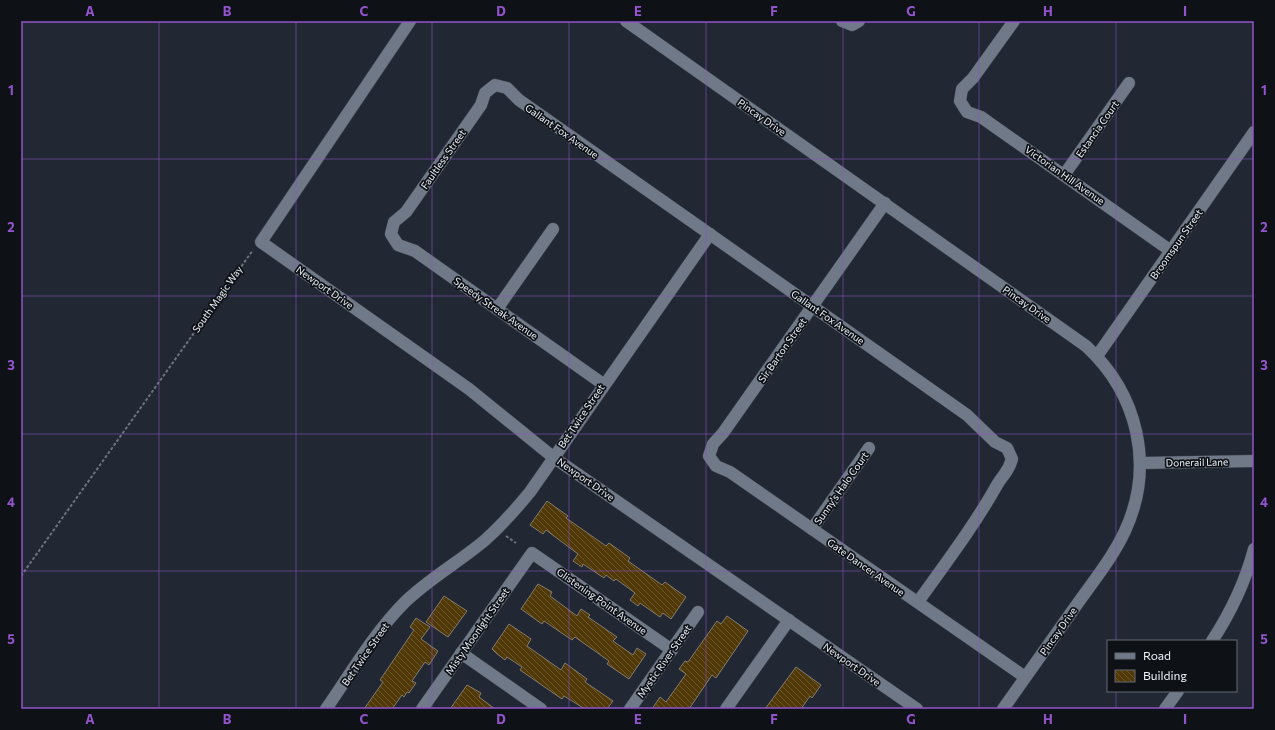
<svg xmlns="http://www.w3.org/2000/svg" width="1275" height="730" viewBox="0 0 1275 730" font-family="Commissioner,sans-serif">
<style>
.building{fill:url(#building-back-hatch);stroke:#847b6d}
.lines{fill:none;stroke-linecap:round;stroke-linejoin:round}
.minor-casing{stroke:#3c424c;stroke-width:13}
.tertiary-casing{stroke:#3c424c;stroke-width:13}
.path{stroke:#6d737e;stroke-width:2;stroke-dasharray:3 2;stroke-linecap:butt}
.minor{stroke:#707987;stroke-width:12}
.tertiary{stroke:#707987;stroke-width:12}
.grid{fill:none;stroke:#9254cb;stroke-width:1;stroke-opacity:0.55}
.labels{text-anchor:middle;stroke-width:3.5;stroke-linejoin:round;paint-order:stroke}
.street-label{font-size:10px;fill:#edf2fa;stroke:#0e1116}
.neatline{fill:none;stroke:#9254cb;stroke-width:1.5}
.grid-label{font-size:13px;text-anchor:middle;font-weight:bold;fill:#9254cb}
</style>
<defs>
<pattern id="building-back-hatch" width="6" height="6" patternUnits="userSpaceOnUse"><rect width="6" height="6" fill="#503807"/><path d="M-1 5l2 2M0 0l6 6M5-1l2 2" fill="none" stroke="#6a552c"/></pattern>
</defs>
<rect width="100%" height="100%" fill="#212834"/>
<g class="building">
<path d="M547,501L568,516L566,518L606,546L609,543L630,558L628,561L662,585L665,582L686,597L671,619L663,613L660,617L640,603L638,606L630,600L635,593L616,579L614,581L606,575L604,578L583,564L582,567L573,561L578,554L546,530L543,534L530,525Z"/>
<path d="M538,584L552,592L550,596L577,616L581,609L590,615L588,617L617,637L613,641L633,655L637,648L646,654L629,679L607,664L609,661L575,637L572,640L544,621L542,624L521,609Z"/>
<path d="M444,596L467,611L448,637L426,622Z"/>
<path d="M727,616L748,631L716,678L712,675L689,709H652L660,697L666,702L686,674L679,669L685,661L688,662L717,621L721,624Z"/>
<path d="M416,618L430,627L421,639L438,651L429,665L425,662L412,681L416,683L409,693L407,692L404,697L402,695L392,709H364L383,682L380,680L414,630L410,627Z"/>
<path d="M509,624L531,639L527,646L561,670L565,663L587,679L585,682L613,701L607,709H585L564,696L562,699L520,670L522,667L507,657L505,660L496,653L492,649Z"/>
<path d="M796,667L821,685L812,698L810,696L801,709H765Z"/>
<path d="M467,685L481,693L479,697L495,709H450Z"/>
</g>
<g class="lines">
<g class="minor-casing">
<g id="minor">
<path d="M626,21L1086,346C1138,394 1155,466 1125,531C1112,559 1091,584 1073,610C1050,643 1026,676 1003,709"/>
<path d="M842,21L852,25L859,21"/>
<path d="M1014,21L973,78L962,89L960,101L967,112L981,117L1171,251"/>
<path d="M1064,175L1129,83"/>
<path d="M885,203L723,433L713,444L709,456L716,466L730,472L1025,677"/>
<path d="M497,309L553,229"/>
<path d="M1097,356L1254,132"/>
<path d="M603,384L415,251L398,245L391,234L394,222L406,212L481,105L485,93L495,85L507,88L519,100L967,415L995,442L1007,448L1012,459C1008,473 1004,473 997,485C974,526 945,564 918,602"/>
<path d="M1141,463L1254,461"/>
<path d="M812,529L869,448"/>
<path d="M1212,641C1231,612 1245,583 1254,549"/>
<path d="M461,653L541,709"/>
<path d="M326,709C351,673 374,633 405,602C430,578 459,562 484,541C501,526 516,509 530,492L710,234"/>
<path d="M422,709L532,553L672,650"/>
<path d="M630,709L698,612"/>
<path d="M726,709L789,620"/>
<path d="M1165,709L1178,691"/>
</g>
</g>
<g class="tertiary-casing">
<path id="tertiary" d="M410,21L261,242L469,389L553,457L917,709"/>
</g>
<g class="path">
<path d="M506,536L516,543"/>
<path d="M21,576L253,250"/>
</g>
<use href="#minor" class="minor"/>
<use href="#tertiary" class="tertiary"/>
</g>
<path class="grid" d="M159,21V709M296,21V709M432,21V709M569,21V709M706,21V709M843,21V709M979,21V709M1116,21V641M21,159H1254M21,296H1254M21,434H1254M21,571H1254M1116,691V709"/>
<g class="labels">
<g class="street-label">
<text transform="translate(762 117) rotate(35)" y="4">Pincay Drive</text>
<text transform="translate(1097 129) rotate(-55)" y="4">Estancia Court</text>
<text transform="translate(562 131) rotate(35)" y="4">Gallant Fox Avenue</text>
<text transform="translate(443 159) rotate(-55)" y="4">Faultless Street</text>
<text transform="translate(1065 175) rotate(35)" y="4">Victorian Hill Avenue</text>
<text transform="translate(1176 244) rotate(-55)" y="4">Broomspun Street</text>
<text transform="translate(325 287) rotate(35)" y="4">Newport Drive</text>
<text transform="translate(217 299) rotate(-55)" y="4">South Magic Way</text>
<text transform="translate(1027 304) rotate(35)" y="4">Pincay Drive</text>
<text transform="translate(496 308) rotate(35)" y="4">Speedy Streak Avenue</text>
<text transform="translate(828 317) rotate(35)" y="4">Gallant Fox Avenue</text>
<text transform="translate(782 350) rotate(-55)" y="4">Sir Barton Street</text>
<text transform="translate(581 416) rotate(-56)" y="4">Bet Twice Street</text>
<text transform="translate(1197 462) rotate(-1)" y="4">Donerail Lane</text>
<text transform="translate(586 479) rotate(35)" y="4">Newport Drive</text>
<text transform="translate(841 488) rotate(-55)" y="4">Sunny's Halo Court</text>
<text transform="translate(866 567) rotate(35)" y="4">Gate Dancer Avenue</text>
<text transform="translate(602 601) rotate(35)" y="4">Glistening Point Avenue</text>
<text transform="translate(477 631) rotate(-55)" y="4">Misty Moonlght Street</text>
<text transform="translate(1058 631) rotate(-55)" y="4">Pincay Drive</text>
<text transform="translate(365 654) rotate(-55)" y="4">Bet Twice Street</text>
<text transform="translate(664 661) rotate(-55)" y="4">Mystic River Street</text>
<text transform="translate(852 664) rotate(35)" y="4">Newport Drive</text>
</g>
</g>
<rect width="1275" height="730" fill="none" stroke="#0e1116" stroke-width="44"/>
<rect x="1107" y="640" width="130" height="52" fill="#0e1116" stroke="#676b71"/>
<rect x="1115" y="653" width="20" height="6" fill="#707987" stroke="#676b71"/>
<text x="1143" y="660" font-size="12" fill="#edf2fa">Road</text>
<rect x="1115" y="670" width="20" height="12" fill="url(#building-back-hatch)" stroke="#676b71"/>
<text x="1143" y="680" font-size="12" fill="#edf2fa">Building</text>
<rect x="22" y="22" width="1231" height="686" class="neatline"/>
<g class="grid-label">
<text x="90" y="16">A</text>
<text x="227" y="16">B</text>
<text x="364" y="16">C</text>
<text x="501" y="16">D</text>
<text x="638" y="16">E</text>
<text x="774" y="16">F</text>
<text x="911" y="16">G</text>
<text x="1048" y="16">H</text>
<text x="1185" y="16">I</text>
<text x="11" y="95">1</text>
<text x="1264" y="95">1</text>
<text x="11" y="232">2</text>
<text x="1264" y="232">2</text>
<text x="11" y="370">3</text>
<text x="1264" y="370">3</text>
<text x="11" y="507">4</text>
<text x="1264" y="507">4</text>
<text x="11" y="644">5</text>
<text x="1264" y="644">5</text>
<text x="90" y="724">A</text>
<text x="227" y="724">B</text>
<text x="364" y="724">C</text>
<text x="501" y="724">D</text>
<text x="638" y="724">E</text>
<text x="774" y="724">F</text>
<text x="911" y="724">G</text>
<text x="1048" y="724">H</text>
<text x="1185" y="724">I</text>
</g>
</svg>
